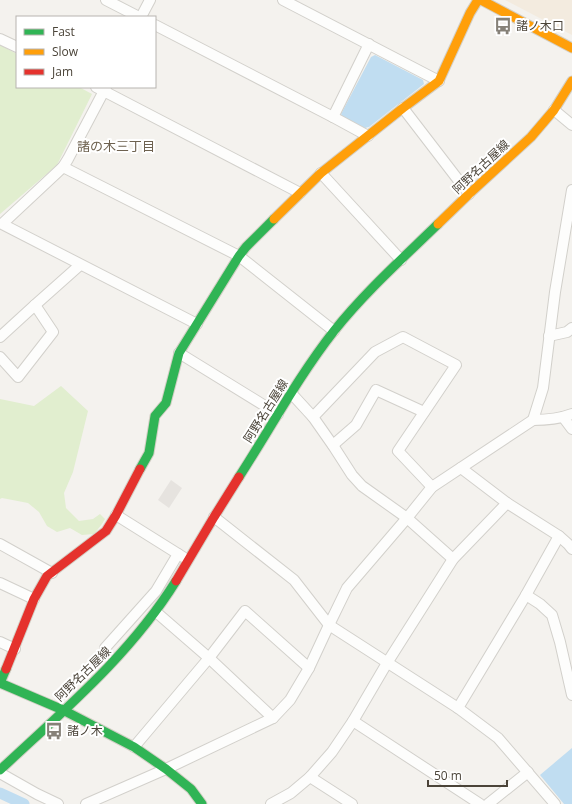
<svg xmlns="http://www.w3.org/2000/svg" width="572" height="804" viewBox="0 0 572 804" font-family="'Open Sans','Noto Sans JP',sans-serif">
<style>
.commercial{fill:#f3ebdf}
.green{fill:#e1eecf}
.parking{fill:#e6e3df}
.water{fill:#c0ddf1}
.lines{fill:none;stroke-linecap:round;stroke-linejoin:round}
.canal{stroke:#c0ddf1;stroke-width:11}
.street-casing{stroke:#d2d0cb;stroke-width:12}
.fast-casing{stroke:#d3cfc5;stroke-width:11}
.slow-casing{stroke:#d3cfc5;stroke-width:11}
.jam-casing{stroke:#d3cfc5;stroke-width:11}
.street{stroke:#fdfdfc;stroke-width:10}
.fast{stroke:#30b455;stroke-width:9}
.slow{stroke:#ff9f0a;stroke-width:9}
.jam{stroke:#e5322d;stroke-width:9}
.labels{text-anchor:middle;stroke-width:4;stroke-linejoin:round;paint-order:stroke}
.poi-label{font-size:12px;fill:#4b4439;stroke:#fff;text-anchor:start}
.street-label{font-size:12px;fill:#4b4439;stroke:#fff}
.neighbourhood-label{font-size:13px;fill:#6e6250;stroke:#fff}
</style>
<rect width="100%" height="100%" fill="#f4f2ee"/>
<path class="commercial" d="M505,0H572V35Z"/>
<g class="green">
<path d="M0,45L17,54V87H79L92,94L57,165L0,214Z"/>
<path d="M61,386L88,411L73,472L64,493L66,508L79,521L93,519L100,514L105,519L102,524L94,534L82,535L70,528L57,532L47,526L39,512L28,503L2,498L0,499V399L34,406Z"/>
</g>
<path class="parking" d="M171,480L182,488L169,508L158,500Z"/>
<g class="water">
<path d="M375,55L423,80L424,84L369,127L365,128L342,116L341,114L371,57Z"/>
<path d="M572,748V804H564L540,775Z"/>
</g>
<g class="lines">
<path class="canal" d="M0,793L24,804"/>
<g class="street-casing">
<g id="street">
<path d="M106,0L139,17"/>
<path d="M283,0L439,81"/>
<path d="M141,17L150,0"/>
<path d="M155,25L333,117L368,136"/>
<path d="M0,39L17,47"/>
<path d="M96,87L300,193"/>
<path d="M106,87L68,159L63,167L2,224L197,324"/>
<path d="M403,108L469,194"/>
<path d="M554,110L572,125"/>
<path d="M333,117L369,44"/>
<path d="M63,167L239,256L334,331"/>
<path d="M321,173L401,260"/>
<path d="M549,336L567,332L572,328"/>
<path d="M0,337L35,305L80,265"/>
<path d="M179,353L278,414"/>
<path d="M0,357L18,377L53,332L35,305"/>
<path d="M291,393L313,417L334,447L352,475L362,486L407,518L453,559"/>
<path d="M313,417L375,352L403,337L456,365L398,451L432,487"/>
<path d="M563,417L572,429"/>
<path d="M533,420L543,388L555,292L572,190"/>
<path d="M333,445L356,425L376,390L424,412"/>
<path d="M461,468L507,503L559,536L568,544L572,549"/>
<path d="M116,515L183,557"/>
<path d="M214,517L294,580L329,625L458,708L498,738L555,804"/>
<path d="M0,544L52,573"/>
<path d="M0,583L34,599"/>
<path d="M526,595L540,604L552,615L560,642L572,695"/>
<path d="M156,612L209,658L273,718"/>
<path d="M0,642L15,649"/>
<path d="M105,648L156,591L178,554"/>
<path d="M458,708L526,595L559,536"/>
<path d="M353,721L480,804"/>
<path d="M134,747L209,658L245,611L309,668"/>
<path d="M0,773L37,794L58,804"/>
<path d="M310,777L352,804"/>
<path d="M86,804L166,769L273,718L290,700L309,668L329,625L347,588L407,518L432,487L533,420C547,420 559,419 572,414"/>
<path d="M271,804L291,793L310,777L332,752L353,721L387,663L453,559L507,503"/>
<path d="M488,804L528,772"/>
</g>
</g>
<g class="fast-casing">
<g id="fast">
<path d="M140,469L149,453L155,416L166,403L179,353L239,256L246,247L274,219"/>
<path d="M239,477C270,429 298,377 334,331C365,292 402,259 438,224"/>
<path d="M6,669L0,683L63,710L134,747L166,769L191,789L202,804"/>
<path d="M0,770C63,711 130,655 176,581"/>
</g>
</g>
<g class="slow-casing">
<g id="slow">
<path d="M481,0L572,48"/>
<path d="M274,219L321,173L403,108L439,81L470,13L478,0"/>
<path d="M438,224L469,194L531,137L554,110L572,81"/>
</g>
</g>
<g class="jam-casing">
<g id="jam">
<path d="M176,581L214,517L239,477"/>
<path d="M6,669L34,599L47,576L106,531L116,515L140,469"/>
</g>
</g>
<use href="#street" class="street"/>
<use href="#fast" class="fast"/>
<use href="#slow" class="slow"/>
<use href="#jam" class="jam"/>
</g>
<defs>
<g id="bus-bare" transform="scale(1.38)"><path d="M-5-6H5V4H4V6H2V4H-2V6H-4V4H-5ZM-3.5-4V0h7V-4ZM-3.5 1.2v1.5H-2V1.2ZM2 1.2v1.5H3.5V1.2Z" fill="#868178" stroke="#fff" stroke-width="2.5" paint-order="stroke"/></g>
</defs>
<g fill-rule="evenodd">
<use href="#bus-bare" x="503" y="26"/>
<use href="#bus-bare" x="54" y="731"/>
</g>
<g class="labels">
<g class="poi-label">
<text x="516" y="30">諸ノ木口</text>
<text x="67" y="735">諸ノ木</text>
</g>
<g class="street-label">
<text transform="translate(481 167) rotate(-43)" y="4">阿野名古屋線</text>
<text transform="translate(266 411) rotate(-58)" y="4">阿野名古屋線</text>
<text transform="translate(83 674) rotate(-44)" y="4">阿野名古屋線</text>
</g>
<g class="neighbourhood-label">
<text x="116" y="151">諸の木三丁目</text>
</g>
</g>
<rect x="16" y="16" width="140" height="72" fill="#ffffff" stroke="#b7b4b0"/>
<rect x="24" y="29" width="20" height="6" fill="#30b455" stroke="#b7b4b0"/>
<text x="52" y="36" font-size="12" fill="#4b4439">Fast</text>
<rect x="24" y="49" width="20" height="6" fill="#ff9f0a" stroke="#b7b4b0"/>
<text x="52" y="56" font-size="12" fill="#4b4439">Slow</text>
<rect x="24" y="69" width="20" height="6" fill="#e5322d" stroke="#b7b4b0"/>
<text x="52" y="76" font-size="12" fill="#4b4439">Jam</text>
<path d="M428 780v6h79v-6" fill="none" stroke="#4b4439" stroke-width="2"/>
<text x="434" y="780" font-size="12" fill="#4b4439" stroke="#ffffff" stroke-width="3" paint-order="stroke">50 m</text>
</svg>
